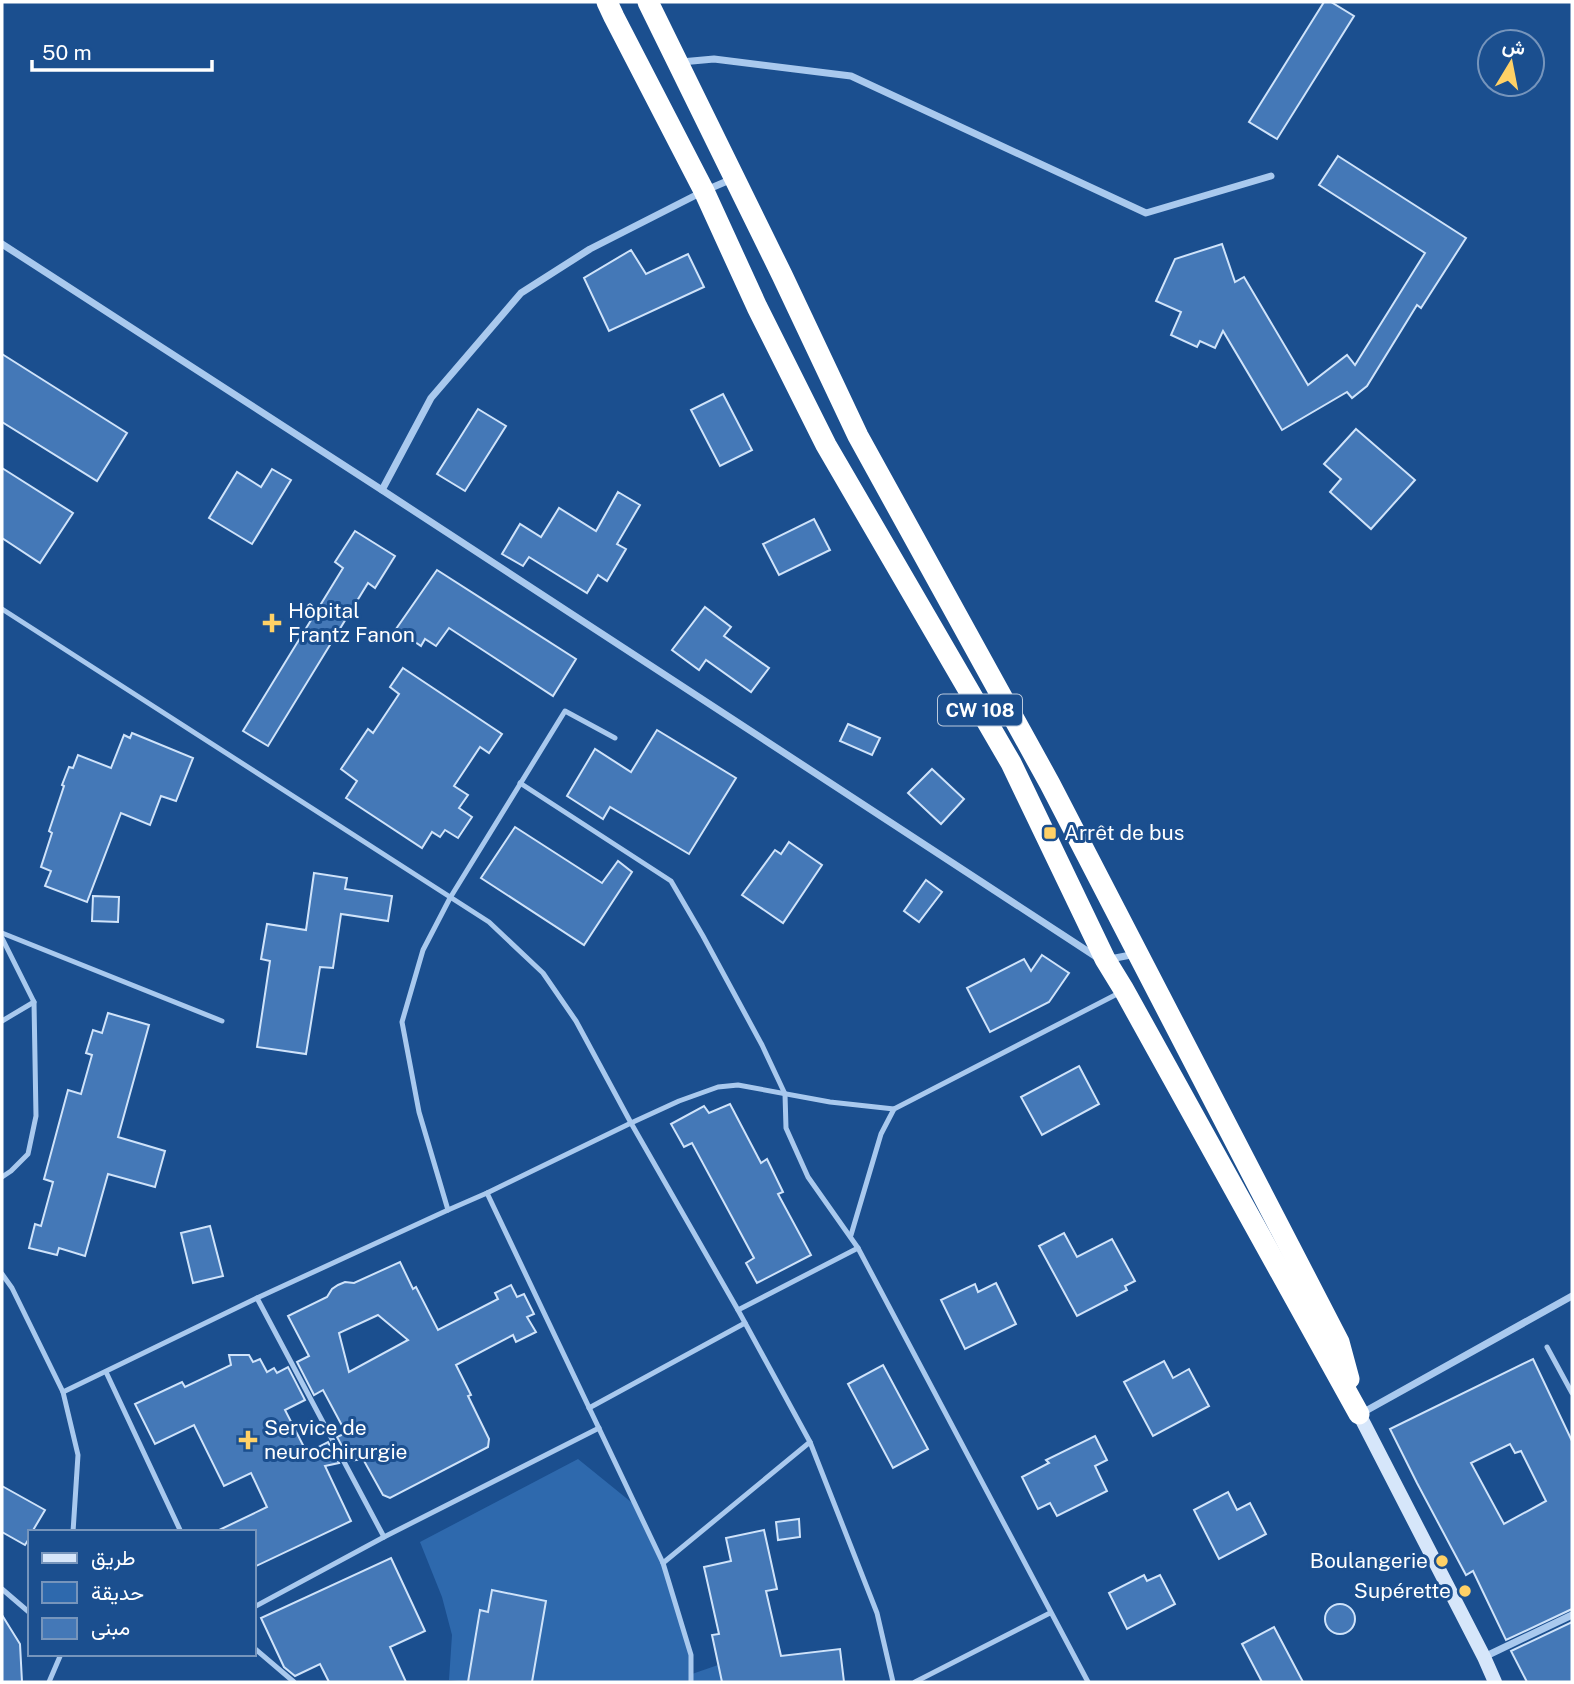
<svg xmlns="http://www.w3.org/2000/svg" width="1574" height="1684" viewBox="0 0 1574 1684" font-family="'Public Sans',Vazirmatn,sans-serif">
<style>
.green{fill:#2e69ad}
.building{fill:#4478b7;stroke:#cfe3fa;stroke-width:2;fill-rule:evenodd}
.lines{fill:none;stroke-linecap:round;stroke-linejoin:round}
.lane{stroke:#a9c9ee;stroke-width:5}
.street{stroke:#a9c9ee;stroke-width:7}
.secondary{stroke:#d6e6fa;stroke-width:14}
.highway{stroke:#fff;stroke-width:21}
.poi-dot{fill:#ffd166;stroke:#1b4f8f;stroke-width:2.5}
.labels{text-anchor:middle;stroke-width:6;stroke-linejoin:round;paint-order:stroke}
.shield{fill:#1b4f8f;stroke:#bbcadd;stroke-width:2}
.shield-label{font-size:19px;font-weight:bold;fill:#fff}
.poi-label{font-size:21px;fill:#fff;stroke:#1b4f8f;text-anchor:start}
</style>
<rect width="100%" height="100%" fill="#1b4f8f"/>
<path class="green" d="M578,1459L636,1506L663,1563L691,1655L692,1674L718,1665L722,1682H532L546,1601L493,1591L488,1612L479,1611L476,1635L485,1637L471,1664L468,1682L449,1680L452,1635L442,1597L420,1542Z"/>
<g class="building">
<path d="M1324,2H1331L1354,16L1277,139L1249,122Z"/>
<path d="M1338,156L1466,238L1421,308L1417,305L1367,386L1352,398L1347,392L1282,430L1223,331L1215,348L1200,341L1197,347L1171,335L1181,312L1156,301L1175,259L1222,244L1235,282L1244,277L1308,385L1347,355L1355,365L1425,253L1319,185Z"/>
<path d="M631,250L646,274L688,254L704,287L609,331L584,278Z"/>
<path d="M2,354L127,433L97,481L2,422Z"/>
<path d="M723,394L752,450L720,466L691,410Z"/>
<path d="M478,409L506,426L465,491L437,474Z"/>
<path d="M1356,429L1415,480L1371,529L1330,492L1341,479L1324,464Z"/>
<path d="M2,468L73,513L40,563L2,538Z"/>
<path d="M272,469L291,480L252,544L209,518L237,472L261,487Z"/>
<path d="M618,492L640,505L617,544L626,549L607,581L598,575L587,593L529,557L523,566L502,554L520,524L541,537L559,508L596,531Z"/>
<path d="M814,519L830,550L779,575L763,544Z"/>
<path d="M355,531L395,556L375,588L368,583L268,746L243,731L343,568L335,562Z"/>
<path d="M437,570L576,659L553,696L449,628L436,646L425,639L421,646L396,629Z"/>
<path d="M705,607L731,627L724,636L769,668L751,692L706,660L699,670L672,650Z"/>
<path d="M403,668L502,734L489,753L480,747L454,786L468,795L459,808L472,817L458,838L445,830L440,837L432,832L422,848L346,798L357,781L341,769L368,729L373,733L399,694L390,687Z"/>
<path d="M848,724L880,738L872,755L840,741Z"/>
<path d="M657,730L736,778L689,854L610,807L603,819L567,796L595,749L631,772Z"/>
<path d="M132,733L193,758L176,801L161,796L150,825L121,813L87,902L45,886L51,871L41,867L52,833L49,831L64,786L62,785L69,767L73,768L78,755L111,768L124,735L130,738Z"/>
<path d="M932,769L964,799L941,824L908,793Z"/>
<path d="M515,827L602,883L618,861L632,872L584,945L481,878Z"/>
<path d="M789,842L822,865L783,923L742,895L775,850L781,854Z"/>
<path d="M314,873L347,878L345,889L392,896L388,921L341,914L333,968L320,967L306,1054L257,1047L270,961L261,959L267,924L306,930Z"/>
<path d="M926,880L942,892L919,922L904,911Z"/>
<path d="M93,896L119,897L118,922L92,921Z"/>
<path d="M1042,955L1069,973L1049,1002L990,1032L967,988L1024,959L1031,971Z"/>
<path d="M108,1013L149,1025L118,1137L165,1151L155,1187L108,1174L85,1256L59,1248L57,1255L29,1248L35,1224L41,1226L53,1182L44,1179L68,1090L81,1094L92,1055L86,1053L93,1030L102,1033Z"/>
<path d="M1079,1066L1099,1104L1042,1135L1021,1097Z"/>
<path d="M730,1104L761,1163L767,1159L783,1192L778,1194L811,1255L757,1283L746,1263L754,1258L692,1143L684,1147L671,1124L704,1106L709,1113Z"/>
<path d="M210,1226L223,1276L193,1283L181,1233Z"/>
<path d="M1064,1233L1077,1257L1112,1239L1135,1281L1125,1286L1127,1290L1077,1316L1039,1246Z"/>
<path d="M400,1262L413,1289L416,1287L438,1330L498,1299L495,1293L511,1285L517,1297L524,1294L534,1314L527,1317L536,1332L516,1342L513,1335L456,1365L471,1395L468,1396L489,1439L488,1447L390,1498L383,1495L363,1459L350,1461L337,1437L346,1433L323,1390L314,1395L297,1362L309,1356L288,1316L327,1297L332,1289L338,1285L345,1282L354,1283ZM378,1315L408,1340L349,1372L339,1333Z"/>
<path d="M996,1283L1016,1324L965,1349L941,1300L975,1284L978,1292Z"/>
<path d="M229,1355H249L253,1362L260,1359L267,1372L274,1368L277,1373L288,1367L305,1400L285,1410L307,1453L328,1442L339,1463L325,1466L351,1521L254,1567V1532H215L267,1507L251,1473L224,1486L194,1425L155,1444L135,1404L182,1382L185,1387L231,1365Z"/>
<path d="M1533,1359L1572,1441V1609L1506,1640L1473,1571L1466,1575L1417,1483L1390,1429ZM1510,1444L1515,1453L1521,1451L1546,1501L1504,1524L1471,1463Z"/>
<path d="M1164,1361L1173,1378L1189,1369L1209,1406L1153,1436L1124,1382Z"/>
<path d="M883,1365L928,1449L893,1468L848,1384Z"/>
<path d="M1095,1436L1107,1460L1095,1466L1107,1491L1057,1516L1050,1503L1038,1509L1022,1477L1049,1463L1046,1460Z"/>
<path d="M2,1486L45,1510L32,1532H30V1537L25,1545L2,1532Z"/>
<path d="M1228,1492L1237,1510L1250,1503L1266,1534L1219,1559L1194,1510Z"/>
<path d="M799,1519L800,1537L778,1540L776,1522Z"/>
<path d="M764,1530L777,1589L766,1591L781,1656L840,1649L844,1682H722L712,1635L719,1634L704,1567L731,1561L726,1538Z"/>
<path d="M391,1558L425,1631L390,1647L406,1682H329L320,1664L295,1676L284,1667L261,1618Z"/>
<path d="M1144,1575L1147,1581L1160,1575L1175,1604L1127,1629L1109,1593Z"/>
<path d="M492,1590L546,1601L532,1682H468L480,1610L488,1612Z"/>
<circle cx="1340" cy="1619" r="15"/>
<path d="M2,1615L20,1644L22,1682H2Z"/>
<path d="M1572,1622V1682H1527L1511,1651Z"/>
<path d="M1274,1627L1303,1682H1262L1242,1644Z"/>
</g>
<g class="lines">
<g class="lane">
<path d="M2,609L489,922L543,973L576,1021L631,1123L738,1310L810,1442L877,1613L893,1682"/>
<path d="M520,783L671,881L703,936L762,1045L785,1094L786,1128L808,1177L858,1248L1088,1682"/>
<path d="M2,933L222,1021"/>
<path d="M2,938L34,1002L36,1116L28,1154L11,1171L2,1177"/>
<path d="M2,1021L34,1002"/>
<path d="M487,1193L663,1563L691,1655V1682"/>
<path d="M448,1210L419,1112L402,1022L423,950L450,898L565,711L615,738"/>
<path d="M851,1235L881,1134L894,1109L1121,992"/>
<path d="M2,1274L12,1288L63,1392L78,1455L73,1532"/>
<path d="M257,1298L384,1537"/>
<path d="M738,1310L858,1248"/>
<path d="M1547,1347L1572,1393"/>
<path d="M106,1372L181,1532"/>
<path d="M63,1392L257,1298L448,1210L487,1193L631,1123L679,1101L718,1087L738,1085L830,1102L894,1109"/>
<path d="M589,1408L745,1323"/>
<path d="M663,1563L810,1442"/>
<path d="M2,1589L30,1613"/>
<path d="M254,1607L384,1537L599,1428"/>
<path d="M254,1648L294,1682"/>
<path d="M49,1682L61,1654"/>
<path d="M915,1682L1050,1613"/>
</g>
<g class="street">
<path d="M681,62L714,59L851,76L1146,213L1271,176"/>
<path d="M2,244L382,490L1098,958"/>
<path d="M382,490L431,398L521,293L590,249L704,191L732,179"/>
<path d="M1110,959L1136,954"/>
<path d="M1362,1413L1572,1296"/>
<path d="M1484,1657L1572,1615"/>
</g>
<path class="secondary" d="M1359,1414L1484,1657L1495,1682"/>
<g class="highway">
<path d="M607,2L614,17L704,191L757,307L826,445L1011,763L1105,959L1124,990L1359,1414"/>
<path d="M648,2L782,275L858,436L1050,784L1339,1342L1349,1379"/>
</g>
</g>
<g class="poi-dot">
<path d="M268.5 612.5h7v7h7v7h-7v7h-7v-7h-7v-7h7z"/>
<rect x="1043" y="826" width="14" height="14" rx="3.5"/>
<path d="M244.5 1429.5h7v7h7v7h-7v7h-7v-7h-7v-7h7z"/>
<circle cx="1442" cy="1561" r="7"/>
<circle cx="1465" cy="1591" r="7"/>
</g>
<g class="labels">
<rect class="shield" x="938" y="694.5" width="84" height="31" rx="5"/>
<g class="shield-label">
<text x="980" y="717">CW 108</text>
</g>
<g class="poi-label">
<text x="288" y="618">Hôpital<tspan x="288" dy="24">Frantz Fanon</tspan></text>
<text x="1064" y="840">Arrêt de bus</text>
<text x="264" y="1435">Service de<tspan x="264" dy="24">neurochirurgie</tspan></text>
<text x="1428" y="1568" text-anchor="end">Boulangerie</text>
<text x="1451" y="1598" text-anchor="end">Supérette</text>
</g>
</g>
<rect width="1574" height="1684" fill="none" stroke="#ffffff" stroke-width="7"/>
<rect x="28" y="1530" width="228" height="126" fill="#1b4f8f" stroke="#7695bc" stroke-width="2"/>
<rect x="42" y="1553" width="35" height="10" fill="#d6e6fa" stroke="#7695bc" stroke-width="2"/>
<text x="91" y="1565" font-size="21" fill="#ffffff">طريق</text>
<rect x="42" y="1582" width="35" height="21" fill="#2e69ad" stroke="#7695bc" stroke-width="2"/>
<text x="91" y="1600" font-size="21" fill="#ffffff">حديقة</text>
<rect x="42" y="1618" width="35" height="21" fill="#4478b7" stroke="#7695bc" stroke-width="2"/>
<text x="91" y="1635" font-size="21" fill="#ffffff">مبنى</text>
<g transform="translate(1511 63) rotate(10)"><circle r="33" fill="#1b4f8f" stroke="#7695bc" stroke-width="2"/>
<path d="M0-5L12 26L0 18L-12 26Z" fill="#ffd166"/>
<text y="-10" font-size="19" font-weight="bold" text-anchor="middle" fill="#ffffff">ش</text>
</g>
<path d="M32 60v10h180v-10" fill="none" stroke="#ffffff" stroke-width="3.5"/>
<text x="42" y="60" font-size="21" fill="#ffffff" stroke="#1b4f8f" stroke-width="5" paint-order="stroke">50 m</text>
</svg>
